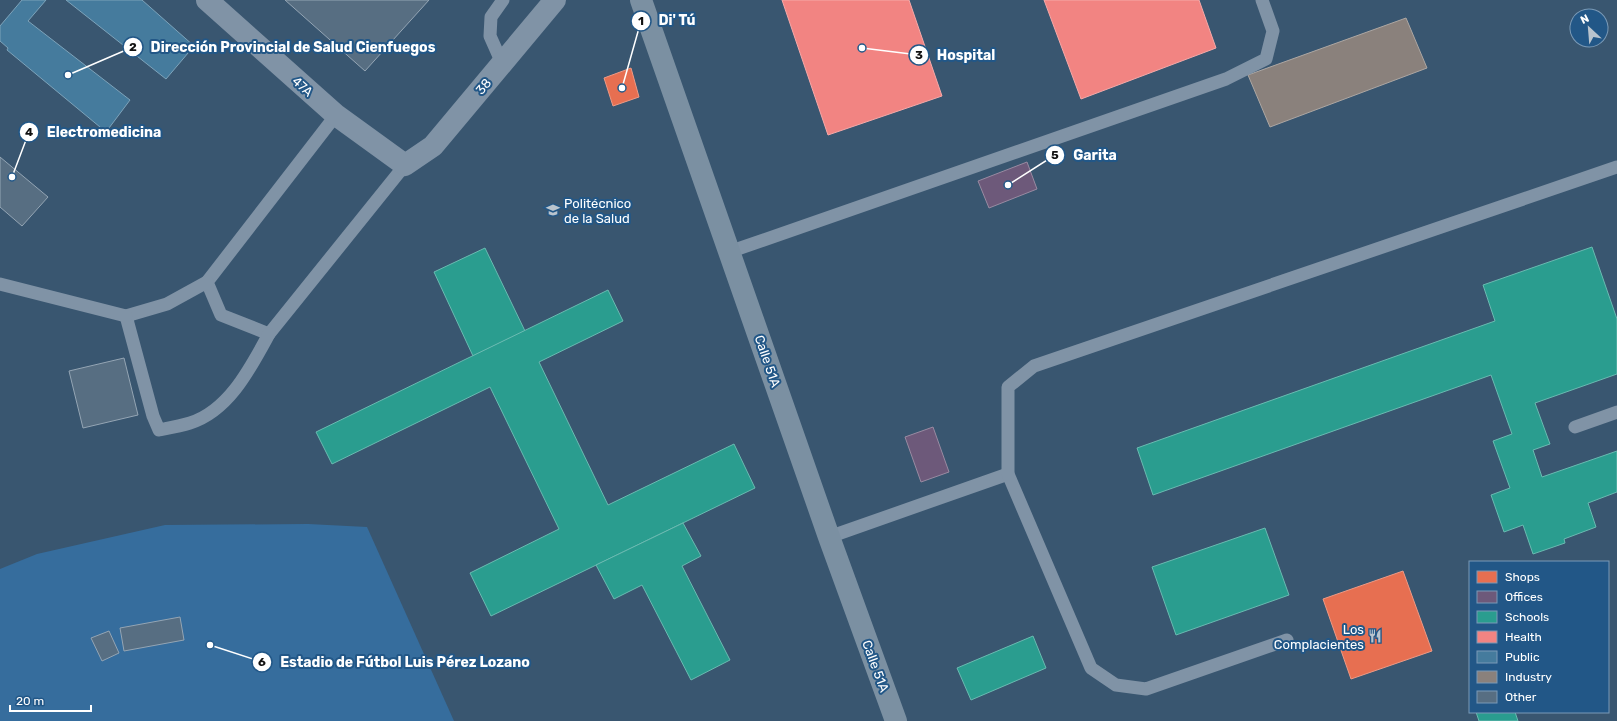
<svg xmlns="http://www.w3.org/2000/svg" width="1617" height="721" viewBox="0 0 1617 721" font-family="Rubik,sans-serif">
<style>
.green{fill:#366d9d}
.shops{fill:#e76f51;stroke:#ee9a85}
.offices{fill:#6d597a;stroke:#998ba2}
.schools{fill:#2a9d8f;stroke:#6abab1}
.health{fill:#f28482;stroke:#f6a9a8}
.public{fill:#457b9d;stroke:#7da3ba}
.industry{fill:#8a817c;stroke:#ada7a3}
.building{fill:#576e82;stroke:#94a5b4}
.lines{fill:none;stroke-linecap:round;stroke-linejoin:round}
.lane{stroke:#8093a6;stroke-width:13}
.street{stroke:#8093a6;stroke-width:22}
.secondary{stroke:#7b90a2;stroke-width:22}
.labels{text-anchor:middle;stroke-width:4;stroke-linejoin:round;paint-order:stroke}
.street-label{font-size:13px;fill:#fff;stroke:#225787}
.poi-label{font-size:13px;fill:#fff;stroke:#225787;text-anchor:start}
.leader{fill:none;stroke:#fff;stroke-width:1.5}
.callout-dot{fill:#fff;stroke:#225787;stroke-width:1.5}
.mark-label{font-size:12px;text-anchor:middle;font-weight:bold;fill:#111}
.callout-label{font-size:14px;text-anchor:middle;font-weight:bold;fill:#fff;stroke:#225787;stroke-width:4;stroke-linejoin:round;paint-order:stroke}
</style>
<rect width="100%" height="100%" fill="#395670"/>
<path class="green" d="M308,524L367,527L454,721H0V569L37,554L165,525Z"/>
<g class="shops">
<path d="M631,68L639,97L613,106L604,78Z"/>
<path d="M1403,571L1432,651L1351,679L1323,599Z"/>
</g>
<g class="offices">
<path d="M1027,162L1037,189L989,208L978,181Z"/>
<path d="M933,427L949,472L921,482L905,437Z"/>
</g>
<g class="schools">
<path d="M1592,247L1617,319V374L1535,403L1550,444L1533,450L1542,477L1617,451V492L1588,503L1596,527L1564,539L1565,543L1533,554L1523,525L1504,532L1491,495L1510,488L1493,441L1512,434L1491,375L1153,495L1137,448L1495,321L1483,285Z"/>
<path d="M485,248L525,331L473,356L434,272Z"/>
<path d="M608,290L623,321L539,362L608,505L734,444L755,488L491,616L470,573L559,529L490,387L332,464L316,432Z"/>
<path d="M683,523L701,556L682,566L730,660L691,680L642,585L614,599L596,565Z"/>
<path d="M1265,528L1289,595L1176,635L1152,567Z"/>
<path d="M1033,636L1046,668L971,700L957,668Z"/>
<path d="M1476,712H1515L1518,721H1479Z"/>
</g>
<g class="health">
<path d="M782,0H909L942,96L828,135Z"/>
<path d="M1044,0H1199L1216,48L1081,99Z"/>
</g>
<g class="public">
<path d="M22,0H46L28,21L130,100L106,132L7,50L8,48L0,41V26Z"/>
<path d="M66,0H142L194,46L166,79Z"/>
</g>
<path class="industry" d="M1406,18L1427,68L1270,127L1248,75Z"/>
<g class="building">
<path d="M285,0H429L365,71Z"/>
<path d="M0,157L48,197L22,226L0,207Z"/>
<path d="M124,358L138,415L83,428L69,371Z"/>
<path d="M180,617L184,640L124,651L120,628Z"/>
<path d="M109,631L119,653L102,661L91,638Z"/>
</g>
<g class="lines">
<g class="lane">
<path d="M502,63L490,36L491,17L503,0"/>
<path d="M336,115L207,282L221,315L269,334L405,165"/>
<path d="M729,252L1226,79L1266,59L1273,31L1262,0"/>
<path d="M207,282L167,304L126,316L153,416L159,430C169,428 180,426 190,423C229,411 251,367 269,334"/>
<path d="M0,284L126,316"/>
<path d="M1575,427L1617,412"/>
<path d="M829,537L1008,474"/>
<path d="M1287,640L1146,689L1116,685L1091,668L1008,474V387L1034,366L1617,167"/>
</g>
<path class="street" d="M207,0L336,115L405,165L433,146L555,0"/>
<path class="secondary" d="M641,0L829,537L896,721"/>
</g>
<defs>
<g id="school-bare" transform="scale(1.08)"><path d="M0-5L7-2L0 1L-7-2ZM-4 1L0 2.5L4 1V4Q0 6-4 4Z" fill="#bac4cd" stroke="#225787" stroke-width="2.5" paint-order="stroke"/></g>
<g id="restaurant-bare" transform="scale(1.08)"><path d="M-5-6h1v4h1v-4h1v4h1v-4h1v5L-1.5 .5V6h-2V.5L-5-1ZM5-6V6H3V1.5H1.5Q1.5-4 5-6Z" fill="#bac4cd" stroke="#225787" stroke-width="2.5" paint-order="stroke"/></g>
</defs>
<g fill-rule="evenodd">
<use href="#school-bare" x="553" y="210"/>
<use href="#restaurant-bare" x="1375" y="636"/>
</g>
<g class="labels">
<g class="street-label">
<text transform="translate(303 86) rotate(42)" y="5">47A</text>
<text transform="translate(483 86) rotate(-50)" y="5">38</text>
<text transform="translate(768 361) rotate(71)" y="5">Calle 51A</text>
<text transform="translate(876 666) rotate(70)" y="5">Calle 51A</text>
</g>
<g class="poi-label">
<text x="564" y="208">Politécnico<tspan x="564" dy="15">de la Salud</tspan></text>
<text x="1364" y="634" text-anchor="end">Los<tspan x="1364" dy="15">Complacientes</tspan></text>
</g>
</g>
<path class="leader" d="M622 88L641 21M68 75L133 47M862 48L919 55M12 177L29 132M1008 185L1055 155M210 645L262 662"/>
<g class="callout-dot">
<circle cx="622" cy="88" r="4"/>
<circle cx="68" cy="75" r="4"/>
<circle cx="862" cy="48" r="4"/>
<circle cx="12" cy="177" r="4"/>
<circle cx="1008" cy="185" r="4"/>
<circle cx="210" cy="645" r="4"/>
<circle cx="641" cy="21" r="10"/>
<circle cx="133" cy="47" r="10"/>
<circle cx="919" cy="55" r="10"/>
<circle cx="29" cy="132" r="10"/>
<circle cx="1055" cy="155" r="10"/>
<circle cx="262" cy="662" r="10"/>
</g>
<g class="mark-label">
<text x="641" y="25">1</text>
<text x="133" y="51">2</text>
<text x="919" y="59">3</text>
<text x="29" y="136">4</text>
<text x="1055" y="159">5</text>
<text x="262" y="666">6</text>
</g>
<g class="callout-label">
<text x="677" y="25">Di' Tú</text>
<text x="293" y="52">Dirección Provincial de Salud Cienfuegos</text>
<text x="966" y="60">Hospital</text>
<text x="104" y="137">Electromedicina</text>
<text x="1095" y="160">Garita</text>
<text x="405" y="667">Estadio de Fútbol Luis Pérez Lozano</text>
</g>
<rect x="1469" y="561" width="140" height="152" fill="#225787" stroke="#7a9ab7"/>
<rect x="1477" y="571" width="20" height="12" fill="#e76f51" stroke="#7a9ab7"/>
<text x="1505" y="581" font-size="12" fill="#ffffff">Shops</text>
<rect x="1477" y="591" width="20" height="12" fill="#6d597a" stroke="#7a9ab7"/>
<text x="1505" y="601" font-size="12" fill="#ffffff">Offices</text>
<rect x="1477" y="611" width="20" height="12" fill="#2a9d8f" stroke="#7a9ab7"/>
<text x="1505" y="621" font-size="12" fill="#ffffff">Schools</text>
<rect x="1477" y="631" width="20" height="12" fill="#f28482" stroke="#7a9ab7"/>
<text x="1505" y="641" font-size="12" fill="#ffffff">Health</text>
<rect x="1477" y="651" width="20" height="12" fill="#457b9d" stroke="#7a9ab7"/>
<text x="1505" y="661" font-size="12" fill="#ffffff">Public</text>
<rect x="1477" y="671" width="20" height="12" fill="#8a817c" stroke="#7a9ab7"/>
<text x="1505" y="681" font-size="12" fill="#ffffff">Industry</text>
<rect x="1477" y="691" width="20" height="12" fill="#576e82" stroke="#7a9ab7"/>
<text x="1505" y="701" font-size="12" fill="#ffffff">Other</text>
<g transform="translate(1589 28) rotate(334)"><circle r="19" fill="#225787" stroke="#7a9ab7"/>
<path d="M0-3L7 15L0 10L-7 15Z" fill="#bac4cd"/>
<text y="-6" font-size="11" font-weight="bold" text-anchor="middle" fill="#ffffff">N</text>
</g>
<path d="M10 705v6h81v-6" fill="none" stroke="#ffffff" stroke-width="2"/>
<text x="16" y="705" font-size="12" fill="#ffffff" stroke="#225787" stroke-width="3" paint-order="stroke">20 m</text>
</svg>
